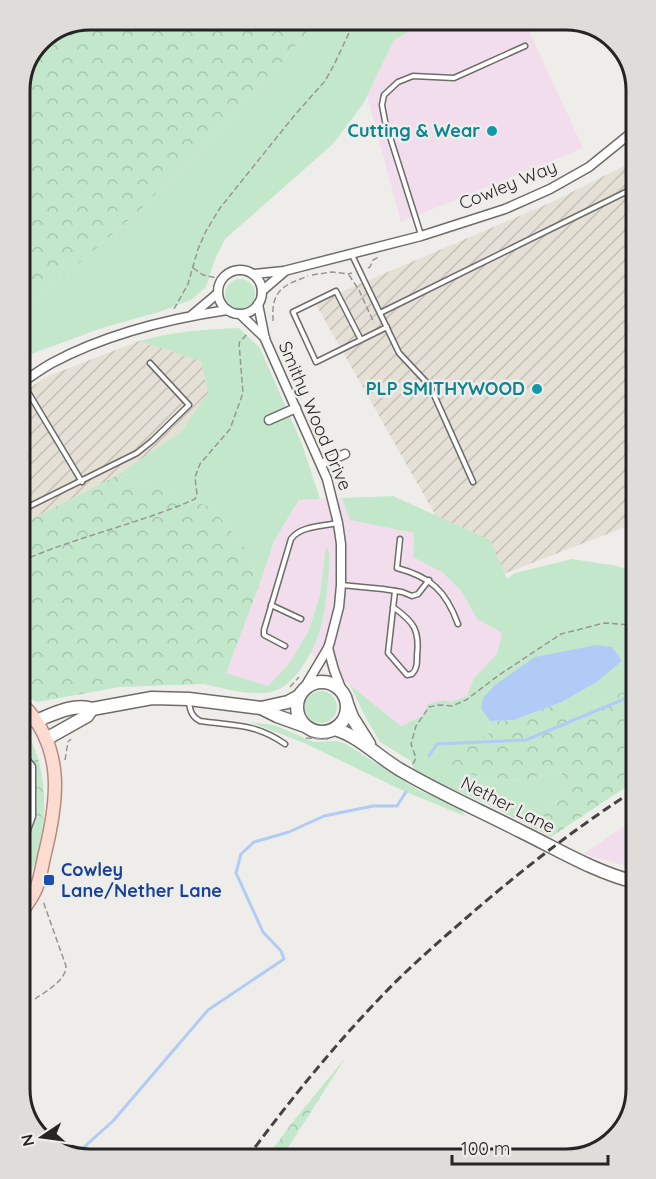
<svg xmlns="http://www.w3.org/2000/svg" width="656" height="1179" viewBox="0 0 656 1179" font-family="Quicksand,sans-serif">
<style>
.commercial{fill:#f1ddec}
.industrial{fill:url(#industrial-furrows)}
.green{fill:#c3e7cb}
.forest{fill:url(#forest-crowns)}
.water{fill:#b0ccf6}
.lines{fill:none;stroke-linecap:round;stroke-linejoin:round}
.stream{stroke:#b0ccf6;stroke-width:3}
.lane-casing{stroke:#6e6c69;stroke-width:7}
.street-casing{stroke:#6e6c69;stroke-width:11}
.secondary-casing{stroke:#6e6c69;stroke-width:15}
.primary-casing{stroke:#b28c7f;stroke-width:15}
.path{stroke:#989694;stroke-width:1.5;stroke-dasharray:6 3;stroke-linecap:butt}
.lane{stroke:#fff;stroke-width:4}
.street{stroke:#fff;stroke-width:8}
.secondary{stroke:#fff;stroke-width:12}
.primary{stroke:#fedbd0;stroke-width:12}
.rail{stroke:#434240;stroke-width:3;stroke-dasharray:9 4.5;stroke-linecap:butt}
.culture-dot{fill:#0f9aa8;stroke:#efedea;stroke-width:2}
.transit-dot{fill:#1a4fb4;stroke:#efedea;stroke-width:2}
.labels{text-anchor:middle;stroke-width:5;stroke-linejoin:round;paint-order:stroke}
.culture-label{font-size:18px;font-weight:bold;fill:#0d838f;stroke:#efedea;text-anchor:end}
.street-label{font-size:18px;fill:#262524;stroke:#efedea}
.transit-label{font-size:18px;font-weight:bold;fill:#164399;stroke:#efedea;text-anchor:start}
.rim{fill:none;stroke:#262524;stroke-width:3}
</style>
<defs>
<pattern id="industrial-furrows" width="10" height="10" patternUnits="userSpaceOnUse" patternTransform="scale(1.5)"><rect width="10" height="10" fill="#e5e0d6"/><path d="M-1 1l2-2M0 10L10 0M9 11l2-2" fill="none" stroke="#c4c0b8"/></pattern>
<pattern id="forest-crowns" width="20" height="18" patternUnits="userSpaceOnUse" patternTransform="scale(1.5)"><rect width="20" height="18" fill="#c3e7cb"/><path d="M2 6a3 3 0 1 1 6 0M12 15a3 3 0 1 1 6 0" fill="none" stroke="#a7c6ae"/></pattern>
</defs>
<rect width="100%" height="100%" fill="#efedea"/>
<g class="commercial">
<path d="M429,20H524L583,148L401,222L367,96L394,40Z"/>
<path d="M342,498L350,520L414,533L413,557L442,572L462,592L477,619L502,633L497,654L474,678L467,696L450,702L445,700L424,715L401,726L310,653L322,624L326,547L320,595L309,630L289,664L268,686L226,673L260,583L274,541L300,500Z"/>
<path d="M635,819V868L583,854Z"/>
</g>
<g class="industrial">
<path d="M632,162L633,524L475,585L315,303L550,203Z"/>
<path d="M139,341L201,361L208,393L182,432L116,476L22,524L21,394L46,377Z"/>
</g>
<g class="green">
<path d="M317,20H429L394,40L363,104L333,144L225,239L215,259L206,287L191,300L159,312L102,328L26,356L21,361V313L138,212L266,81Z"/>
<circle cx="240" cy="294" r="15"/>
<path d="M239,328L260,348L302,444L320,499L299,500L274,541L260,583L242,543L211,507L116,476L181,432L208,393L201,361L139,341C172,332 205,329 239,328Z"/>
<path d="M393,496L490,540L507,579L515,573L572,559L618,566L634,572V687L572,715L562,702L597,682L621,662L612,647L481,709L490,721L488,737L448,766L477,776L518,781L561,771L569,795L543,809L493,807L415,772L411,761L380,742L366,718L350,685L401,726L424,715L428,704L445,700L450,702L467,696L474,678L497,654L502,633L477,619L462,592L442,572L413,557L414,533L350,520L342,498Z"/>
<path d="M326,546C332,555 329,566 328,577C327,592 325,608 322,623C317,644 299,681 277,690C256,698 226,689 204,684L226,673L268,686L289,664L309,630L320,595Z"/>
<circle cx="321" cy="707" r="16"/>
<path d="M250,722L274,725L314,742L336,741L346,744L418,790L458,806L465,816L406,792L304,743Z"/>
<path d="M31,816L44,817L38,856L24,889V841Z"/>
</g>
<g class="forest">
<path d="M90,20H317L266,81L138,212L21,313L20,85L40,40Z"/>
<path d="M116,476L211,507L242,543L260,583L226,673L204,684L120,687L37,702L23,695L22,524Z"/>
<path d="M634,687L635,781L551,837L493,807L543,809L569,795L561,771L519,781L477,776L447,766L459,738L488,737L490,721L514,720L562,702L572,715Z"/>
<path d="M23,727C42,754 45,785 44,817L31,816V784L26,753L23,748Z"/>
<path d="M346,1057L282,1157H267L291,1124Z"/>
</g>
<path class="water" d="M596,645L612,647L622,661L597,682L562,702L514,720L490,721L481,709L483,698L495,685L535,657Z"/>
<g class="lines">
<g class="stream">
<path d="M429,756L437,744L526,740L634,695"/>
<path d="M74,1156L113,1121L208,1010L284,959L281,951L263,932L236,873L241,854L254,842L289,832L324,816L373,806H397L406,792"/>
</g>
<g class="lane-casing">
<g id="lane">
<path d="M421,235L385,121L382,105L384,95L398,82L413,76L454,78L525,46"/>
<path d="M352,255L399,353L430,386L473,482"/>
<path d="M380,313L632,189"/>
<path d="M361,340L336,291L293,312L316,362L387,327"/>
<path d="M22,382L82,482"/>
<path d="M22,510L137,453L152,441L189,405L150,363"/>
<path d="M400,539L397,568C431,577 446,591 458,624"/>
<path d="M341,585L383,589L402,592L412,596L418,594L429,580"/>
<path d="M271,605L301,619"/>
<path d="M393,607C414,622 420,630 417,656C417,664 417,669 412,674L407,675L388,653L395,591"/>
<path d="M285,646L264,635V630L291,539C300,526 323,526 338,523"/>
<path d="M189,702C190,711 192,717 200,721C234,726 255,723 285,744"/>
</g>
</g>
<g class="street-casing">
<g id="street">
<circle cx="240" cy="292" r="22"/>
<path d="M253,274L284,271L421,236L505,209L550,189L589,167L631,133"/>
<path d="M262,291L284,272"/>
<path d="M258,304L265,339L327,479L338,523L341,544V585L339,607L330,642L328,648L303,690"/>
<path d="M240,314L265,338"/>
<path d="M192,315L217,294"/>
<path d="M21,383C31,377 41,369 52,363C106,334 167,319 227,310"/>
<path d="M269,420L296,408"/>
<path d="M321,464L345,454"/>
<path d="M328,648L334,670L344,696"/>
<path d="M23,757L31,767V816L24,835"/>
</g>
</g>
<g class="secondary-casing">
<g id="secondary">
<circle cx="322" cy="707" r="25"/>
<path d="M347,704L352,717L369,744"/>
<path d="M261,708L277,716L305,726"/>
<path d="M36,721C53,714 74,703 92,709L152,698L189,699L261,708L288,702L299,696"/>
<path d="M335,729C361,737 380,759 404,772C442,794 483,812 522,832C559,850 595,872 635,882"/>
<path d="M46,739L87,716L92,709"/>
</g>
</g>
<g class="primary-casing">
<path id="primary" d="M23,705C65,748 58,800 45,853C42,865 40,883 34,893C31,899 27,904 24,909"/>
</g>
<g class="path">
<path d="M193,268L203,275L222,279"/>
<path d="M368,268L370,267L373,260L379,257"/>
<path d="M312,275L332,272L348,274L352,273"/>
<path d="M349,275L359,290L374,323"/>
<path d="M174,309L188,284L198,249L206,231L220,208L294,116L325,81L334,65L355,20"/>
<path d="M273,321C273,315 272,304 276,297C281,285 296,281 308,276"/>
<path d="M22,561C78,536 139,524 195,499L197,495L195,477L200,464L230,429L243,393L239,343L248,333"/>
<path d="M290,687L299,677"/>
<path d="M306,738L328,739"/>
<path d="M65,760L68,742L71,739"/>
<path d="M413,764L416,758L411,744L416,726L429,707L439,705L452,706L466,700L499,675L561,634L604,623L634,625"/>
<path d="M35,999C46,991 66,981 66,966L43,901"/>
</g>
<use href="#lane" class="lane"/>
<use href="#street" class="street"/>
<use href="#secondary" class="secondary"/>
<use href="#primary" class="primary"/>
<path class="rail" d="M247,1158C288,1103 331,1049 378,1000C405,971 435,945 465,919C518,873 575,828 635,790"/>
</g>
<g class="culture-dot">
<circle cx="492" cy="131" r="6"/>
<circle cx="537" cy="389" r="6"/>
</g>
<rect class="transit-dot" x="43" y="874" width="12" height="12" rx="3"/>
<g class="labels">
<g class="culture-label">
<text x="480" y="137">Cutting &amp; Wear</text>
<text x="525" y="395">PLP SMITHYWOOD</text>
</g>
<g class="street-label">
<text transform="translate(508 185) rotate(-22)" y="6">Cowley Way</text>
<text transform="translate(315 416) rotate(67)" y="6">Smithy Wood Drive</text>
<text transform="translate(508 805) rotate(27)" y="6">Nether Lane</text>
</g>
<g class="transit-label">
<text x="61" y="876">Cowley<tspan x="61" dy="21">Lane/Nether Lane</tspan></text>
</g>
</g>
<path d="M0 0H656V1179H0ZM90 30H566A60 60 0 0 1 626 90V1089A60 60 0 0 1 566 1149H90A60 60 0 0 1 30 1089V90A60 60 0 0 1 90 30Z" fill="#dfddda" fill-rule="evenodd"/>
<path class="rim" d="M90 30H566A60 60 0 0 1 626 90V1089A60 60 0 0 1 566 1149H90A60 60 0 0 1 30 1089V90A60 60 0 0 1 90 30Z"/>
<g transform="translate(42 1137) rotate(257)" stroke="#efedea" stroke-width="4.5" paint-order="stroke">
<path d="M0-4.5L10 22L0 15L-10 22Z" fill="#262524"/>
<text y="-9" font-size="16" font-weight="bold" text-anchor="middle" fill="#262524">N</text>
</g>
<path d="M452 1155v9h156v-9" fill="none" stroke="#262524" stroke-width="3"/>
<text x="461" y="1155" font-size="18" fill="#262524" stroke="#efedea" stroke-width="4.5" paint-order="stroke">100 m</text>
</svg>
